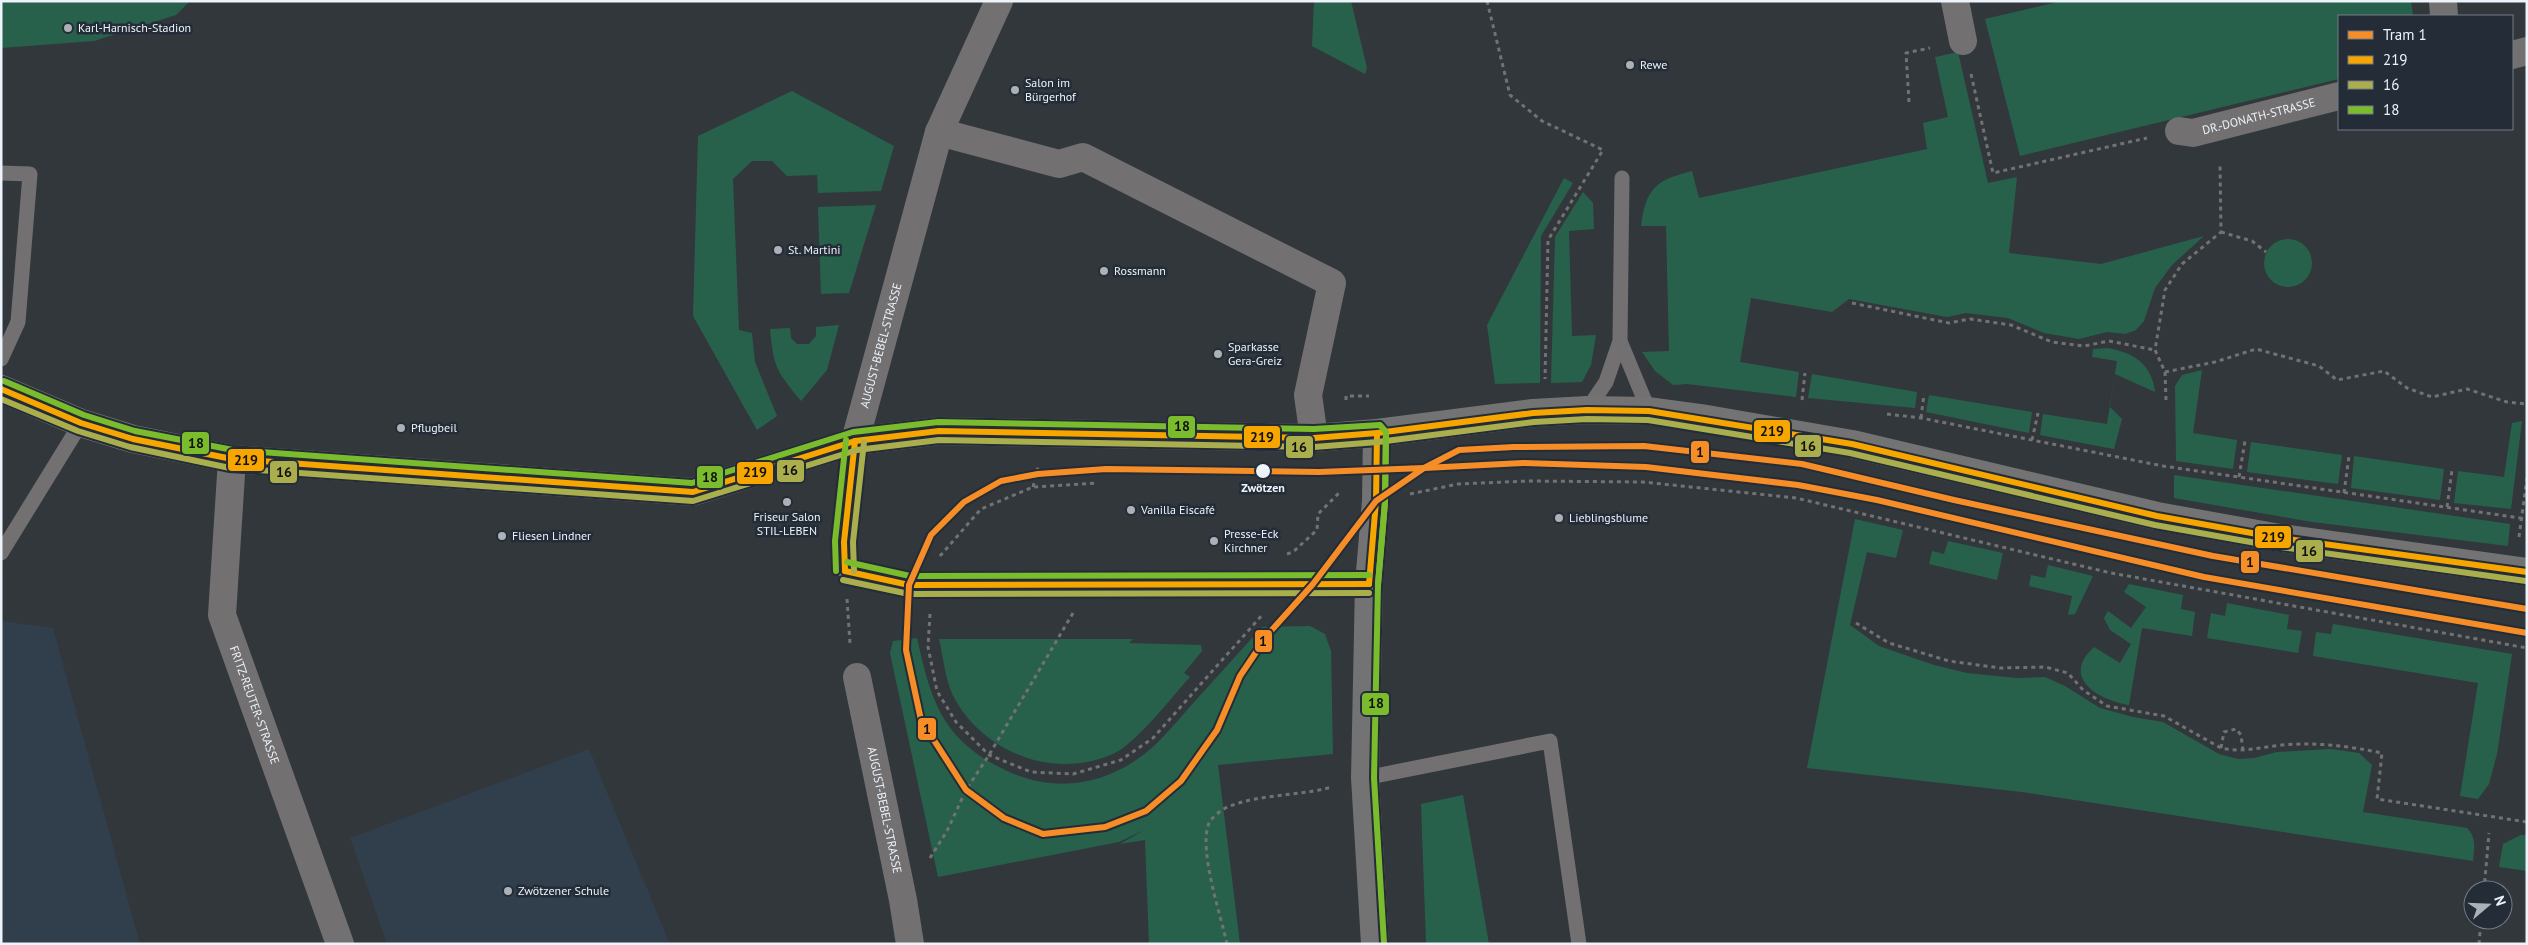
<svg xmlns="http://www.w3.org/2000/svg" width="2528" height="945" viewBox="0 0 2528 945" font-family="'PT Sans',sans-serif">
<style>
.built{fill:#313e4c}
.green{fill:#28614b}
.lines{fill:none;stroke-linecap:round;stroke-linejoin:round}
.path{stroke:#727273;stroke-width:3;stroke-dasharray:4 4;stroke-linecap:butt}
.service{stroke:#727071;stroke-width:15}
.minor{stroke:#727071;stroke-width:28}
.secondary{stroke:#737373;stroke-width:28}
.bus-1-casing{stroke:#232c37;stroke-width:10}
.bus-2-casing{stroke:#232c37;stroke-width:10}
.bus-3-casing{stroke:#232c37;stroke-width:10}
.bus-1{stroke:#f7a600;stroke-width:6}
.bus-2{stroke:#abae4d;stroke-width:6}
.bus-3{stroke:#7abc2c;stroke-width:6}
.tram-1-casing{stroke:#232c37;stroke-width:10}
.tram-1{stroke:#f78d26;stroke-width:6}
.poi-dot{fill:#acb1b8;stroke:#232c37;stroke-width:2}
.stop-dot{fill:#edf3fa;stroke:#232c37;stroke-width:2}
.labels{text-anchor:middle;stroke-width:5;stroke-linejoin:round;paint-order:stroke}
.poi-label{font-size:12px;fill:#edf3fa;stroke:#232c37;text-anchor:start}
.street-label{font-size:12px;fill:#edf3fa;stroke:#232c37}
.stop-label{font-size:12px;font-weight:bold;fill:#edf3fa;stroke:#232c37}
.line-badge{stroke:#232c37;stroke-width:2}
.pale-badge-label{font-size:14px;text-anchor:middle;font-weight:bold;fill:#111}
</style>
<rect width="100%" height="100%" fill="#32373c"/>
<g class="built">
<path d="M1,621L53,628L140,944H1Z"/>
<path d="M589,749L670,944H387L350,838Z"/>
</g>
<g class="green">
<path d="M1,1H190L176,15L94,41L1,48Z"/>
<path d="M1314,1H1351L1367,68L1365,74L1312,46Z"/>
<path d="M2062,1H2411L2413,16H2339V79L2020,156L1985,19Z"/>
<path d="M1958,52L1988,183L2017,177L2009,253L2101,264L2204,236L2172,265L2155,288L2144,321L2136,330L2125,334L2107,332L2079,339L2044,333L2008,318L1966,313L1947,317L1849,299L1832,312L1751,298L1740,362L1799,372L1796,397L1687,384L1673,385L1655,371L1642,352L1669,351L1666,226H1641C1646,188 1656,180 1692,171L1699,198L1927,149L1923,123L1948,117L1935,57Z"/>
<path d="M792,91L894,146L881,191L818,193L817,175L787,176L772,161H752L733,179L739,330L752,333L755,362L777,416L757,430L693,316L698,136Z"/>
<path d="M1564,178L1573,183L1541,236L1540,383L1495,384L1487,325Z"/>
<path d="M1583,192L1593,203L1594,229L1569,231L1572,336L1596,335L1591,365L1582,382L1551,383L1555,237Z"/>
<path d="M876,205L849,293L821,294L818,207Z"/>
<circle cx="2288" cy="263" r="24"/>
<path d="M839,325L827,370L801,401C776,370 774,369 770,329L790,328L791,338L797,344H809L816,336V327Z"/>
<path d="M2107,348C2133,352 2152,364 2155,392L2115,374L2110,407L2122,419L2114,449L2040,435L2043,414L2107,424L2117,361L2092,357L2093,349Z"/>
<path d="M2202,370L2193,433L2237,440L2233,469L2176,461L2175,386L2182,375Z"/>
<path d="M1812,374L1917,392L1915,408L1808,398Z"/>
<path d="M1929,395L2032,412L2029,433L1926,412Z"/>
<path d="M2522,421L2511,509L2454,503L2458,471L2504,477L2512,423Z"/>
<path d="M2251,442L2342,455L2338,484L2247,472Z"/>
<path d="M2354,456L2444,469L2440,500L2351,488Z"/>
<path d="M2174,475L2510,524L2508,546L2312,522L2174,498Z"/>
<path d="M1855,519L1903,530L1896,558L1867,552L1850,625L1879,646L1934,665L1967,673L2017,678L2045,677L2065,686L2100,708L2133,717L2163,722L2219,754L2238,759L2254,758L2277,752L2331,749L2359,753L2372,765L2363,812L2467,828C2477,838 2474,849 2473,861L2022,792L1807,768Z"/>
<path d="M1948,541L2003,553L1997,580L1929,564L1932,551L1944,554Z"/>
<path d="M2048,565L2093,576L2075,614L2068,615L2072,596L2029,586L2031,575L2045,578Z"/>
<path d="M2129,584L2183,595L2181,609L2195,612L2192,636L2142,628L2129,705C2099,700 2060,678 2094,647L2120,663L2131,644L2110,630L2104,618L2108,611L2131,628L2146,607L2124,592Z"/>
<path d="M2227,603L2289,615L2287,629L2302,631L2298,653L2207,638L2211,613L2225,616Z"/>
<path d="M2333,624L2512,654L2497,754L2489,784L2478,799L2460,796L2478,683L2313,656L2316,632L2331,634Z"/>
<path d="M1310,626L1325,634L1331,651L1333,754L1218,765L1240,944H1149L1145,840L1120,844L1144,830L1119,842L938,877L890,653L893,641L917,638C931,701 942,740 1005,770C1059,796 1115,784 1158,742C1171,729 1183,714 1196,700C1218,676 1240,651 1262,627Z"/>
<path d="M939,639H1133L1129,643L1201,645L1202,651L1184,673L1190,677C1172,697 1137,742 1115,753C1058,780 987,755 956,701C945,683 944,659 939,639Z"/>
<path d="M1463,795L1489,944H1426L1421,804Z"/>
<path d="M2521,835H2527V871L2499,867L2503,844Z"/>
</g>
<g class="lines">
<g class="path">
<path d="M1487,1L1510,95L1542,121L1603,150L1548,240L1545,379"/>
<path d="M1971,74L1993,173L2147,138"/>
<path d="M1909,102L1906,53L1930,48"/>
<path d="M2221,232L2252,241L2266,252"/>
<path d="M1852,303L1949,323L1970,319L2011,325L2052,342L2084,346L2109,341L2155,350"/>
<path d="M2165,372L2215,362L2256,349L2319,366L2337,380L2384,371L2407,388L2432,397L2467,389L2507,402L2527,404"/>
<path d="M1346,400V396H1369"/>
<path d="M1802,400L1805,373"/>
<path d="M2166,400L2165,372L2155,350L2165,290L2182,264L2221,232L2220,163"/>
<path d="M1887,414L1921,418L2163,466L2527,519"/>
<path d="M1921,418L1924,394"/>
<path d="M2032,440L2038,413"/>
<path d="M2239,477L2245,441"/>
<path d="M1033,487L1038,467"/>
<path d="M2344,493L2349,456"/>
<path d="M1410,494L1458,484L1529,481L1643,482L1796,498L2111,573L2527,648"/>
<path d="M2447,507L2452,470"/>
<path d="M2519,537L2527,478"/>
<path d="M1287,554L1293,552L1317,530L1318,514L1340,492"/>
<path d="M940,556L981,509L1033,487L1098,483"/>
<path d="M847,599L850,643"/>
<path d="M930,614L928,647L937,691L956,722L989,755L1031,772L1073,774L1121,760L1153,738L1263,614"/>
<path d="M1856,623L1889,643L1949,661L2000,668L2045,667L2068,673L2083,690L2107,706L2164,716L2221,748C2242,753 2261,747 2282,745C2316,742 2348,746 2382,753L2377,799L2527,822"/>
<path d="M2221,748L2224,732L2236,729L2241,735L2243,751"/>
<path d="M930,858L947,831L966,790L989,755L1073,613"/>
<path d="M2484,890L2489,833"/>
<path d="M1227,944C1221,916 1198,849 1209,823C1213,816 1222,809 1230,806C1260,794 1300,796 1332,787"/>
<path d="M2479,944L2481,920"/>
</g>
<g class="service">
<path d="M1,173L30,174L18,322L1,359"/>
<path d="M1620,341L1649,411"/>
<path d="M1587,410L1606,382L1620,341L1622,178"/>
<path d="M855,441L844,542L845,571L909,585L1369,584"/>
<path d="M1,553L81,423"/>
<path d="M1365,778L1550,741L1579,944"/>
</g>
<g class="minor">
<path d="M1955,1L1963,41"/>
<path d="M2443,1L2444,16"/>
<path d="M2512,55L2527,51"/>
<path id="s1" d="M2179,131L2193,133L2339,96"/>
<path d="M939,132L1059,164L1083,157L1332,283L1308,395L1314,438"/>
<path id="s2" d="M855,441L939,132L999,1"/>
<path id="s3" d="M232,459L222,615L340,944"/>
<path id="s4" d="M857,677L903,900L910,944"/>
</g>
<g class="secondary">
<path d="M1,389L81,423L133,439L232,459L693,492L855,441L939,431L1314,438L1377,433L1533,413L1587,410L1649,411L1701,418L1852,444L2157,516L2274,537L2527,572"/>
<path d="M1375,944L1365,778L1369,584L1376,501L1377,433"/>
</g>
<g class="bus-1-casing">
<g id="bus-1">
<path d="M1,389L81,423L133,439L232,459L693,492L855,441L939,431L1314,438L1377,433L1533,413L1587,410L1649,411L1852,444L2157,516L2274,537L2527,572"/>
<path d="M845,571L909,585L1369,584"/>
<path d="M845,571L844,542L855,441"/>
<path d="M1369,584L1376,501L1377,433"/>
</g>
</g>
<g class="bus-2-casing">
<g id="bus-2">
<path d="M1,399L78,431L130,447L230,468L693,501L857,450L939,440L1314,447L1378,442L1534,422L1587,419L1648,420L1850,453L2155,525L2273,546L2526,581"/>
<path d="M854,571L853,542L864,442"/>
<path d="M843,580L909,594L1369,593"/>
<path d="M1378,585L1385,502L1386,433"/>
</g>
</g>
<g class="bus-3-casing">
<g id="bus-3">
<path d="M4,381L84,415L135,431L233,450L692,483L853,432L938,422L1314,429L1380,425L1386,432L1385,502L1378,584L1374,778L1384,943"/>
<path d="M847,562L910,576L1369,575"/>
<path d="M836,571L835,541L846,440"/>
</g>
</g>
<use href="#bus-1" class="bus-1"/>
<use href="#bus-2" class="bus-2"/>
<use href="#bus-3" class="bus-3"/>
<g class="tram-1-casing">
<g id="tram-1">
<path d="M1424,468L1376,501L1313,584L1269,633L1240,676L1217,730L1181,781L1146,811L1105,827L1043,834L1004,818L966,790L921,720L906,650L909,585L931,535L964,502L1001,481L1038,474L1106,469L1319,472Z"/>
<path d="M1424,468L1459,450L1514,447L1644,446L1802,464L1954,500L2213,556L2527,609"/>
<path d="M1424,468L1523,463L1646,467L1798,485L1877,500L2204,577L2527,633"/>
</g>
</g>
<use href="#tram-1" class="tram-1"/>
</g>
<g class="poi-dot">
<circle cx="68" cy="28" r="5"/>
<circle cx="1630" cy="65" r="5"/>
<circle cx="1015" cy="90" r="5"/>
<circle cx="778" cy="250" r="5"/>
<circle cx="1104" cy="271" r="5"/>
<circle cx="1218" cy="354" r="5"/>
<circle cx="401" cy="428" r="5"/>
<circle cx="787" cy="502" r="5"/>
<circle cx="1131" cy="510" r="5"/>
<circle cx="1559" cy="518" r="5"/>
<circle cx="502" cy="536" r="5"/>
<circle cx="1214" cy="541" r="5"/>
<circle cx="508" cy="891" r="5"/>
</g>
<circle class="stop-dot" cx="1263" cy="471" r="8"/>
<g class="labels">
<g class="poi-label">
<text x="78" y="32">Karl-Harnisch-Stadion</text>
<text x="1640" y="69">Rewe</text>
<text x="1025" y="87">Salon im<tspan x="1025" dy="14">Bürgerhof</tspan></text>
<text x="788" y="254">St. Martini</text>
<text x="1114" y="275">Rossmann</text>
<text x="1228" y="351">Sparkasse<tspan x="1228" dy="14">Gera-Greiz</tspan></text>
<text x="411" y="432">Pflugbeil</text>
<text x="1141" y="514">Vanilla Eiscafé</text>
<text x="787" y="521" text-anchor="middle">Friseur Salon<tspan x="787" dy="14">STIL-LEBEN</tspan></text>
<text x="1569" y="522">Lieblingsblume</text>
<text x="1224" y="538">Presse-Eck<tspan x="1224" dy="14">Kirchner</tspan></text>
<text x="512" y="540">Fliesen Lindner</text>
<text x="518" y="895">Zwötzener Schule</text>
</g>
<g class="street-label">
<text dy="4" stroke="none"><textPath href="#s1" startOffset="82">DR.-DONATH-STRASSE</textPath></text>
<text dy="4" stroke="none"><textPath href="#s2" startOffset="99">AUGUST-BEBEL-STRASSE</textPath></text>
<text dy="4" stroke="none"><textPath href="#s3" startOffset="252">FRITZ-REUTER-STRASSE</textPath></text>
<text dy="4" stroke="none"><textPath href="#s4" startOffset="136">AUGUST-BEBEL-STRASSE</textPath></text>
</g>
<g class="stop-label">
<text x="1263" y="492">Zwötzen</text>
</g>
</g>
<g class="line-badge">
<rect x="1167" y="415" width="29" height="24" rx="5" fill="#7abc2c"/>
<rect x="1753" y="419" width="38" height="24" rx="5" fill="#f7a600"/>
<rect x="1243" y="425" width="38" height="24" rx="5" fill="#f7a600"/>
<rect x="181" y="431" width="29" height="24" rx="5" fill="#7abc2c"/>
<rect x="1794" y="434" width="28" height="24" rx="5" fill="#abae4d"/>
<rect x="1285" y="435" width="29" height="24" rx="5" fill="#abae4d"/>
<rect x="1690" y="440" width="20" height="24" rx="5" fill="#f78d26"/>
<rect x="227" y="448" width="38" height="24" rx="5" fill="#f7a600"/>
<rect x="776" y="459" width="29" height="24" rx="5" fill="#abae4d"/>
<rect x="269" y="460" width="29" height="24" rx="5" fill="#abae4d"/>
<rect x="736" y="461" width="38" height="24" rx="5" fill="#f7a600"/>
<rect x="696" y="465" width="28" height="24" rx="5" fill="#7abc2c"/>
<rect x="2254" y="525" width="38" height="24" rx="5" fill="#f7a600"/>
<rect x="2295" y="539" width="29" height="24" rx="5" fill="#abae4d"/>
<rect x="2240" y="550" width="20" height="24" rx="5" fill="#f78d26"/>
<rect x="1254" y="629" width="19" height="24" rx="5" fill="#f78d26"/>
<rect x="1361" y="692" width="29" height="24" rx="5" fill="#7abc2c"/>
<rect x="917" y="717" width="20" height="24" rx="5" fill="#f78d26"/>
</g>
<g class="pale-badge-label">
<text x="1182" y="431">18</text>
<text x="1772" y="436">219</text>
<text x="1262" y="442">219</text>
<text x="196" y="448">18</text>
<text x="1808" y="451">16</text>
<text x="1299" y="452">16</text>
<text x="1700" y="457">1</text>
<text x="246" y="465">219</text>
<text x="790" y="475">16</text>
<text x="284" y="477">16</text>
<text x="755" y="477">219</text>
<text x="710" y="482">18</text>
<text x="2273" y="542">219</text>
<text x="2309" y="556">16</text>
<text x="2250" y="567">1</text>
<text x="1263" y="646">1</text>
<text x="1376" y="708">18</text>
<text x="927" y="734">1</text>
</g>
<rect width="2528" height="945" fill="none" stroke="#edf3fa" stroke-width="5"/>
<rect x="2338" y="15" width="175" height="115" fill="#232c37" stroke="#747c85"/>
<rect x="2348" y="31" width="25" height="8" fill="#f78d26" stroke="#747c85"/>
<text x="2383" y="40" font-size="15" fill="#edf3fa">Tram 1</text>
<rect x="2348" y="56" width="25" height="8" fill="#f7a600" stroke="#747c85"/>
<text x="2383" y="65" font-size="15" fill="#edf3fa">219</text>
<rect x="2348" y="81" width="25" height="8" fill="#abae4d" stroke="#747c85"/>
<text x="2383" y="90" font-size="15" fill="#edf3fa">16</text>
<rect x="2348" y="106" width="25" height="8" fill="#7abc2c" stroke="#747c85"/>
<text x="2383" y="115" font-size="15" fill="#edf3fa">18</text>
<g transform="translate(2488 905) rotate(71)"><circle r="24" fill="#232c37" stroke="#747c85"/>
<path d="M0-4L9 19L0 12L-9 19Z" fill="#acb1b8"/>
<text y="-8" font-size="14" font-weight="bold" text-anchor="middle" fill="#edf3fa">N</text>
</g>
</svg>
